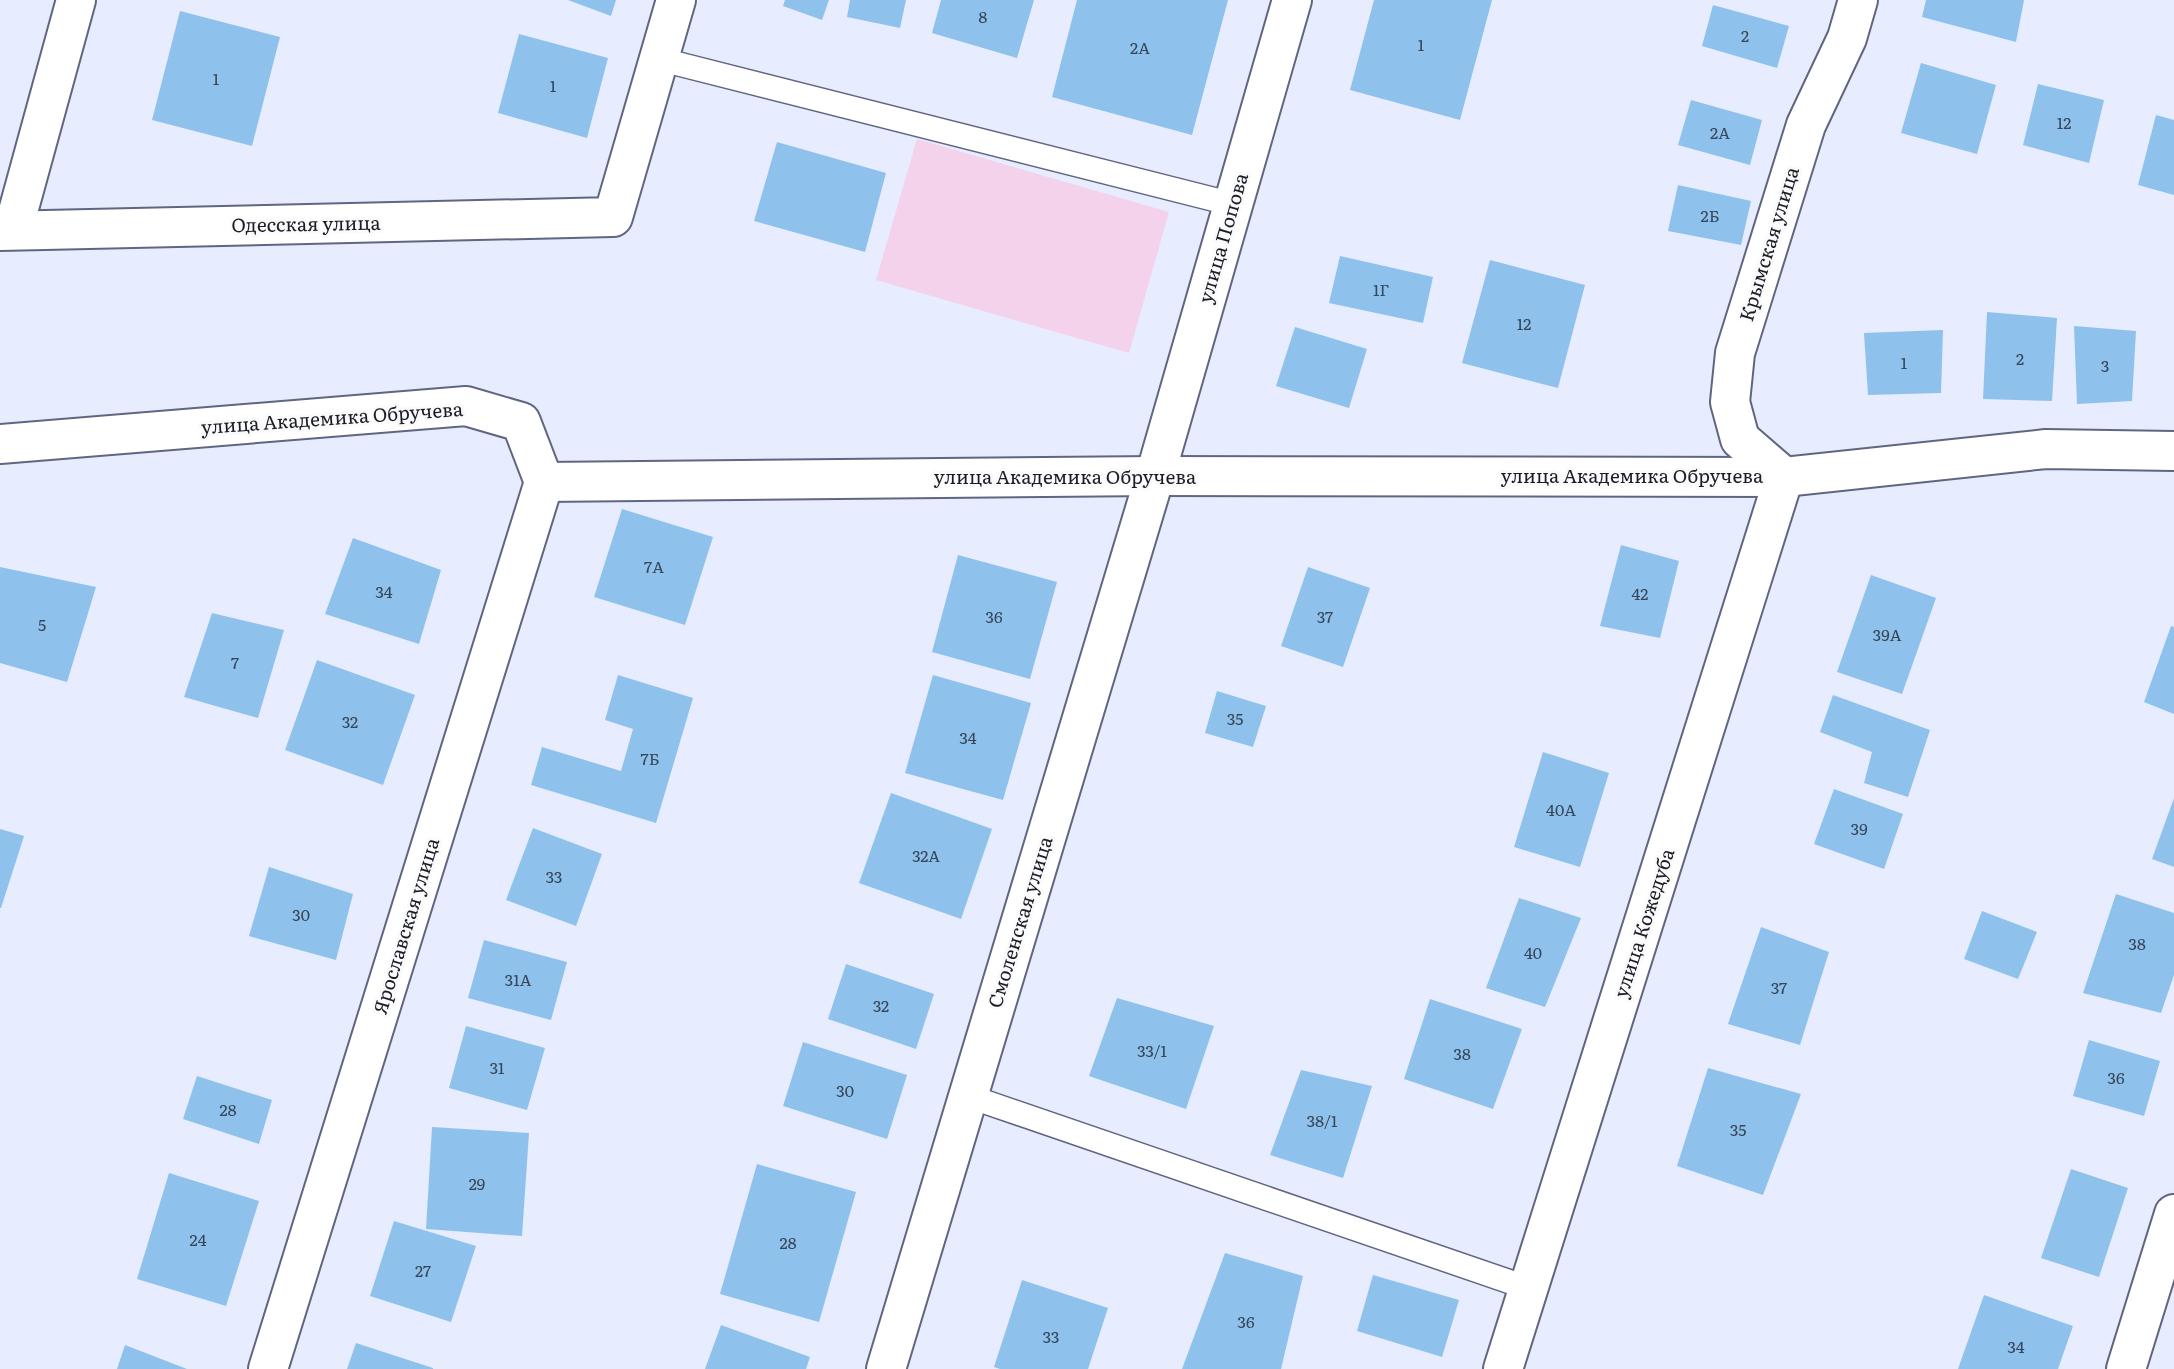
<svg xmlns="http://www.w3.org/2000/svg" width="2174" height="1369" viewBox="0 0 2174 1369" font-family="Literata,serif">
<style>
.green{fill:#f4d2eb}
.building{fill:#8ec2ec}
.lines{fill:none;stroke-linecap:round;stroke-linejoin:round}
.lane-casing{stroke:#606680;stroke-width:26}
.street-casing{stroke:#606680;stroke-width:42}
.lane{stroke:#fff;stroke-width:23}
.street{stroke:#fff;stroke-width:38}
.labels{text-anchor:middle;stroke-width:6;stroke-linejoin:round;paint-order:stroke}
.number-label{font-size:16px;fill:#374658}
.street-label{font-size:19px;fill:#1a1d27;stroke:#fafafa}
</style>
<rect width="100%" height="100%" fill="#e7ecff"/>
<path class="green" d="M917,139L1169,212L1129,353L876,280Z"/>
<g class="building">
<path d="M568,0H616L611,16Z"/>
<path d="M785,0H829L822,20L783,6Z"/>
<path d="M850,0H906L900,28L847,17Z"/>
<path d="M941,0H1034L1017,58L932,33Z"/>
<path d="M1077,0H1228L1192,135L1052,97Z"/>
<path d="M1374,0H1492L1460,120L1350,90Z"/>
<path d="M1926,0H2024L2016,42L1922,17Z"/>
<path d="M1713,5L1789,26L1777,68L1702,46Z"/>
<path d="M180,11L280,37L252,146L152,120Z"/>
<path d="M519,34L608,58L587,138L498,113Z"/>
<path d="M1921,63L1996,85L1977,154L1901,133Z"/>
<path d="M2038,84L2104,100L2089,163L2023,145Z"/>
<path d="M1691,100L1762,120L1750,165L1678,145Z"/>
<path d="M2156,115L2174,120V195L2138,185Z"/>
<path d="M777,142L886,173L865,252L754,221Z"/>
<path d="M1678,185L1751,201L1741,245L1668,231Z"/>
<path d="M1340,256L1433,277L1423,323L1329,303Z"/>
<path d="M1490,260L1585,285L1558,388L1462,363Z"/>
<path d="M1987,312L2057,318L2052,401L1983,399Z"/>
<path d="M2074,326L2136,331L2132,401L2077,404Z"/>
<path d="M1295,327L1367,349L1349,408L1276,386Z"/>
<path d="M1943,330L1941,393L1868,395L1864,333Z"/>
<path d="M622,509L713,537L685,625L594,597Z"/>
<path d="M353,538L441,570L419,644L325,614Z"/>
<path d="M1621,545L1679,561L1660,638L1600,626Z"/>
<path d="M958,555L1057,582L1030,679L932,652Z"/>
<path d="M0,567L96,587L67,682L0,663Z"/>
<path d="M1308,567L1370,588L1343,667L1281,646Z"/>
<path d="M1871,575L1936,598L1902,694L1837,672Z"/>
<path d="M212,613L284,630L258,718L184,697Z"/>
<path d="M2171,626L2174,627V714L2144,702Z"/>
<path d="M317,660L415,695L383,785L285,750Z"/>
<path d="M618,675L693,698L656,823L531,785L542,747L621,771L633,729L605,720Z"/>
<path d="M933,675L1031,703L1003,800L905,773Z"/>
<path d="M1217,691L1266,706L1253,747L1205,733Z"/>
<path d="M1833,695L1930,730L1908,797L1864,783L1872,752L1820,732Z"/>
<path d="M1543,752L1609,773L1580,867L1514,847Z"/>
<path d="M1834,789L1903,814L1884,869L1814,844Z"/>
<path d="M891,793L992,829L961,919L859,883Z"/>
<path d="M2174,798V867L2152,859Z"/>
<path d="M533,828L602,854L576,926L506,900Z"/>
<path d="M0,829L24,836L1,908H0Z"/>
<path d="M269,867L353,894L336,960L249,936Z"/>
<path d="M2116,894L2174,913V975L2161,1013L2083,993Z"/>
<path d="M1519,898L1581,918L1545,1007L1486,988Z"/>
<path d="M1982,911L2037,932L2018,979L1964,959Z"/>
<path d="M1761,927L1829,952L1800,1045L1728,1024Z"/>
<path d="M484,940L567,962L551,1020L468,998Z"/>
<path d="M846,964L934,994L916,1049L828,1019Z"/>
<path d="M1117,998L1214,1026L1186,1109L1089,1076Z"/>
<path d="M1430,999L1522,1029L1493,1109L1404,1079Z"/>
<path d="M466,1026L545,1048L527,1110L449,1088Z"/>
<path d="M2089,1040L2160,1061L2144,1116L2073,1096Z"/>
<path d="M803,1042L907,1075L887,1139L783,1106Z"/>
<path d="M1708,1068L1801,1094L1763,1195L1677,1166Z"/>
<path d="M1301,1070L1372,1086L1343,1178L1270,1155Z"/>
<path d="M197,1076L272,1100L259,1144L183,1119Z"/>
<path d="M432,1127L529,1133L522,1236L426,1229Z"/>
<path d="M757,1164L856,1192L819,1322L720,1294Z"/>
<path d="M2071,1169L2128,1188L2099,1277L2041,1258Z"/>
<path d="M169,1173L259,1201L226,1306L137,1279Z"/>
<path d="M394,1221L476,1246L451,1322L370,1296Z"/>
<path d="M1225,1253L1303,1276L1281,1369H1182Z"/>
<path d="M1373,1275L1459,1300L1442,1357L1357,1331Z"/>
<path d="M1022,1280L1108,1308L1088,1369H1000L994,1367Z"/>
<path d="M1984,1295L2073,1326L2058,1369H1958Z"/>
<path d="M721,1325L810,1357L806,1369H705Z"/>
<path d="M356,1343L433,1368V1369H347Z"/>
<path d="M125,1345L187,1369H117Z"/>
</g>
<g class="lines">
<g class="lane-casing">
<g id="lane">
<path d="M659,59L1232,204"/>
<path d="M968,1096L1528,1288"/>
</g>
</g>
<g class="street-casing">
<g id="street">
<path d="M13,230L76,0"/>
<path d="M0,231L613,217L676,0"/>
<path d="M0,444L466,406L521,422L544,482L1155,476L1784,477L2046,449L2174,451"/>
<path d="M268,1369L544,482"/>
<path d="M886,1369L1155,476L1292,0"/>
<path d="M1503,1369L1784,477L1740,439L1730,402L1735,353L1806,125L1847,38L1858,0"/>
<path d="M2126,1369L2174,1214"/>
</g>
</g>
<use href="#lane" class="lane"/>
<use href="#street" class="street"/>
</g>
<g class="labels">
<g class="number-label">
<text x="983" y="23">8</text>
<text x="1745" y="42">2</text>
<text x="1421" y="51">1</text>
<text x="1140" y="54">2А</text>
<text x="216" y="85">1</text>
<text x="553" y="92">1</text>
<text x="2064" y="129">12</text>
<text x="1720" y="139">2А</text>
<text x="1710" y="222">2Б</text>
<text x="1381" y="296">1Г</text>
<text x="1524" y="330">12</text>
<text x="2020" y="365">2</text>
<text x="1904" y="369">1</text>
<text x="2105" y="372">3</text>
<text x="654" y="573">7А</text>
<text x="384" y="598">34</text>
<text x="1640" y="600">42</text>
<text x="994" y="623">36</text>
<text x="1325" y="623">37</text>
<text x="42" y="631">5</text>
<text x="1887" y="641">39А</text>
<text x="235" y="669">7</text>
<text x="1235" y="725">35</text>
<text x="350" y="728">32</text>
<text x="968" y="744">34</text>
<text x="650" y="765">7Б</text>
<text x="1561" y="816">40А</text>
<text x="1859" y="835">39</text>
<text x="926" y="862">32А</text>
<text x="554" y="883">33</text>
<text x="301" y="921">30</text>
<text x="2137" y="950">38</text>
<text x="1533" y="959">40</text>
<text x="518" y="986">31А</text>
<text x="1779" y="994">37</text>
<text x="881" y="1012">32</text>
<text x="1152" y="1057">33/1</text>
<text x="1462" y="1060">38</text>
<text x="497" y="1074">31</text>
<text x="2116" y="1084">36</text>
<text x="845" y="1097">30</text>
<text x="228" y="1116">28</text>
<text x="1322" y="1127">38/1</text>
<text x="1738" y="1136">35</text>
<text x="477" y="1190">29</text>
<text x="198" y="1246">24</text>
<text x="788" y="1249">28</text>
<text x="423" y="1277">27</text>
<text x="1246" y="1328">36</text>
<text x="1051" y="1343">33</text>
<text x="2016" y="1353">34</text>
</g>
<g class="street-label">
<text transform="translate(306 224) rotate(-1)" y="7">Одесская улица</text>
<text transform="translate(1223 238) rotate(-74)" y="7">улица Попова</text>
<text transform="translate(1769 244) rotate(-73)" y="7">Крымская улица</text>
<text transform="translate(332 418) rotate(-4)" y="7">улица Академика Обручева</text>
<text x="1632" y="483">улица Академика Обручева</text>
<text x="1065" y="484">улица Академика Обручева</text>
<text transform="translate(1020 922) rotate(-73)" y="7">Смоленская улица</text>
<text transform="translate(1644 923) rotate(-72)" y="7">улица Кожедуба</text>
<text transform="translate(406 926) rotate(-73)" y="7">Ярославская улица</text>
</g>
</g>
</svg>
